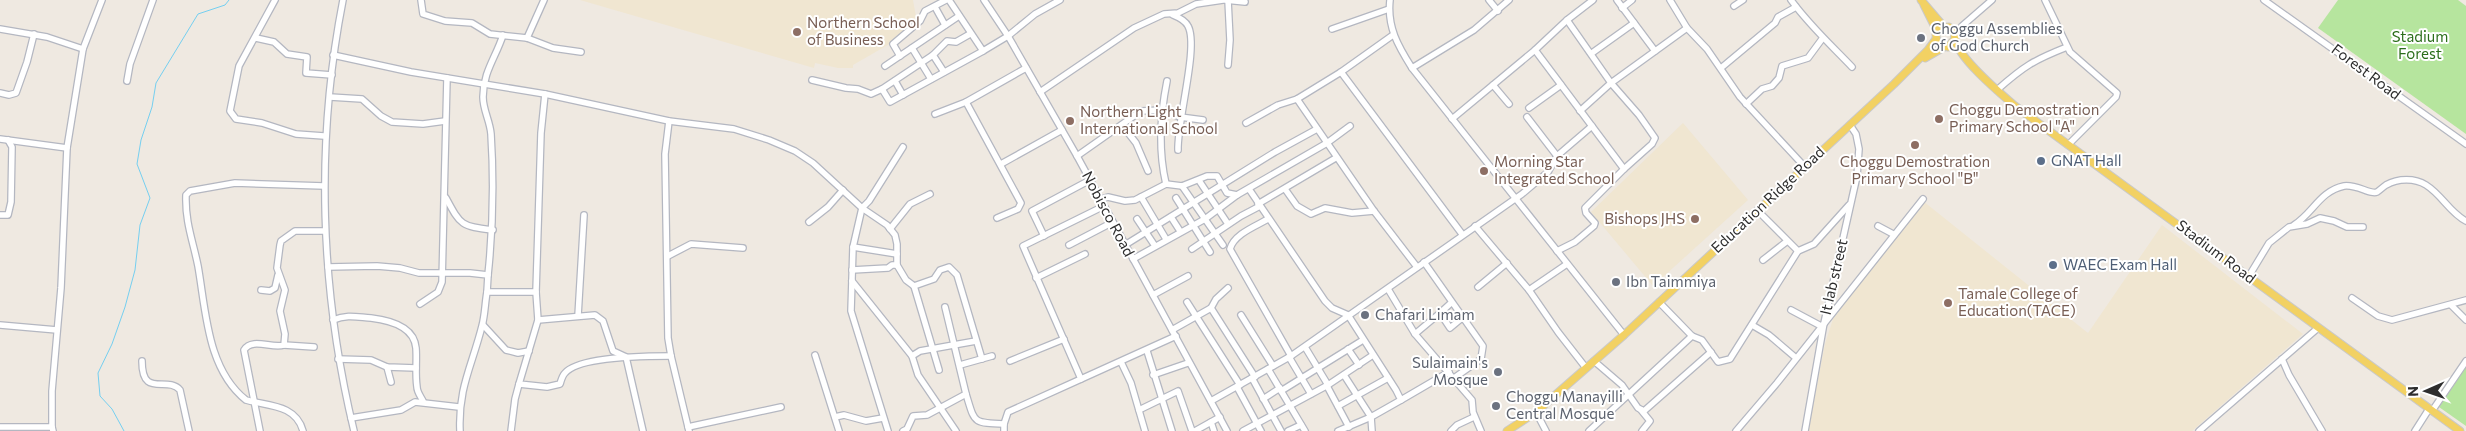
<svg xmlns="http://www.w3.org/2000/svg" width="2466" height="431" viewBox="0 0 2466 431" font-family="Commissioner,sans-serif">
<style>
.education{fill:#f0e6d1}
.green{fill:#b6e59e}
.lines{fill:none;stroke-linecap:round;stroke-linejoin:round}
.stream{stroke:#75cff0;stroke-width:1}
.minor-casing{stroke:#b4b7c1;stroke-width:8}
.major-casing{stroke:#c9c9c9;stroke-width:9}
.minor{stroke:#fff;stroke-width:5.5}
.major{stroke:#f2d163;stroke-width:7}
.education-dot{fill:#8d6e63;stroke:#fff;stroke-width:2}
.worship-dot{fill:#6b7280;stroke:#fff;stroke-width:2}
.service-dot{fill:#5c6f8a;stroke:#fff;stroke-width:2}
.labels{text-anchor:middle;stroke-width:4;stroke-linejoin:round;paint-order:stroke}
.education-label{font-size:15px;fill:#785e54;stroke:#fff;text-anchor:start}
.worship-label{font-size:15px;fill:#5b616d;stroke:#fff;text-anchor:start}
.park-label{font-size:15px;fill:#2c6e1b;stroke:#fff}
.street-label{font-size:15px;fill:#2e2e2e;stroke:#fff}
.service-label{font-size:15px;fill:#4e5e75;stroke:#fff;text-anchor:start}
</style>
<rect width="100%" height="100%" fill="#efe9e1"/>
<g class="education">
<path d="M580,0H913L917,22L893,42L853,65V68H838L815,63L814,68Z"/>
<path d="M1683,123L1748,200L1653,286L1591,212Z"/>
<path d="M1923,201L2088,333L2162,225L2303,334L2192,431H1808L1825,344L1833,319Z"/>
</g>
<g class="green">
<path d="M2338,0H2458L2466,6V134L2318,28Z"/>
<path d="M2466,367V426L2439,407Z"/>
</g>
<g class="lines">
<path class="stream" d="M124,431L112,409L100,396L98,373L112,344L125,307L135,270L140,225L150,198L137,164L141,140L152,107L156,83L198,14L225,5L229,0"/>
<g class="minor-casing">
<g id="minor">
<path d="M275,0L239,66L230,111L236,119L262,123L296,134L324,136"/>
<path d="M343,0C315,143 320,290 354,431"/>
<path d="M421,0L423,14L445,21L472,23L490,34L527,38L553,48L581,52"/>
<path d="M949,0L983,51"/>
<path d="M984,0L1008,36L1077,156L1227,431"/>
<path d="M1225,0L1245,2"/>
<path d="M1228,0L1230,40L1228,65"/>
<path d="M1390,0C1387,27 1398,46 1412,68L1624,335"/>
<path d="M1489,0L1498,11"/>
<path d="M1593,0L1567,20L1535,50L1624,169"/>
<path d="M1617,0L1655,51"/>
<path d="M1670,0L1687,28L1707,49L1740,97L1804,166"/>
<path d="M1791,0C1809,25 1831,45 1852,67"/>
<path d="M2045,0L2070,52L2117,93L2116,97L2068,145"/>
<path d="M2264,0L2466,144"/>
<path d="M1734,6L1743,0"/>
<path d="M935,7L945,25"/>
<path d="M1622,8L1632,0"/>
<path d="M1173,15C1178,17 1185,20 1188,26C1199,46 1177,121 1178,150"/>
<path d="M0,29L47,37L83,49L102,0"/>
<path d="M1332,29L1389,9"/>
<path d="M1956,37L1962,26L1992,0"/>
<path d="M256,38L274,42L287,54L307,57L306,73L332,75"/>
<path d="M527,38L544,0"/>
<path d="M912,48L931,79"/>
<path d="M1592,53L1634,23"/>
<path d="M333,55L411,72L545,94L669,121L734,129L769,140L795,151L813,163L862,208L887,225L895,235L897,244V265"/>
<path d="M933,55L944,72"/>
<path d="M900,56L893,44L920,21L925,11L946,0"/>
<path d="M885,66L959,16"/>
<path d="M1412,68L1474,30L1509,0"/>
<path d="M1721,68L1775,23L1778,17L1796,7"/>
<path d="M1341,72L1462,234"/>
<path d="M812,80L846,88L858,89L871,94L882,89L890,102L983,51L1008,36L1035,14L1060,0"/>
<path d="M127,81L130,64L153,0"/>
<path d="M895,81L903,95"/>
<path d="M1493,85L1509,104"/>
<path d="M882,89L933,55L947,41L956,42L970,34"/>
<path d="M1997,90C2024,66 2034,60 2067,47"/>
<path d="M1040,92L1134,28L1164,14L1178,13L1196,4L1223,0"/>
<path d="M0,93L9,95L16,93L27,62L34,34"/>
<path d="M330,97L362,99L381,116L392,122L423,124L445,121"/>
<path d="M1297,99L1374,211L1417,267"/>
<path d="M966,102L1021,203L1018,209L997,218"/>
<path d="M1746,104L1762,89L1772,86L1779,78L1782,66L1808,58L1822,39"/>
<path d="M1529,108L1561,85"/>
<path d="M1580,111L1611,83L1687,28"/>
<path d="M935,114L966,102L1026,68"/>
<path d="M1527,117L1557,156"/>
<path d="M1452,119L1535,50"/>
<path d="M669,121L665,154L668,338L671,356L689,431"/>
<path d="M1246,123L1278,105L1297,99L1341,72L1393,35"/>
<path d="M1122,125L1136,143L1148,171"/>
<path d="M0,139L67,148"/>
<path d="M1077,156L1141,111L1161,110L1180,117L1203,120"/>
<path d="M1001,164L1062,130"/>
<path d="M1200,182L1228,224"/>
<path d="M1166,184C1158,150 1160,116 1167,81"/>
<path d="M1182,186L1223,245"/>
<path d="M1249,189L1325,301L1332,308L1348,315L1396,390L1401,400L1371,417L1338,431"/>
<path d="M1285,189L1297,206L1311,214L1325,208L1352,213L1374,211"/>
<path d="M1141,197L1166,239"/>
<path d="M446,198C461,226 461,226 493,230"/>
<path d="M1176,198L1210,252"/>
<path d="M1101,199L1108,197L1125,201L1135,200L1166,184L1182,186L1207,176H1217L1227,193L1237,195L1327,143L1350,126"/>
<path d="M1258,204L1334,159"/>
<path d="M1104,206L1023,246L1081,379L1176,336"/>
<path d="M1757,210L1798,251"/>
<path d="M0,215H8L11,202L12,147L8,140"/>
<path d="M1171,217L1180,231"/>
<path d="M1137,219L1155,246"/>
<path d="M1268,219C1256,226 1234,234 1230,249L1291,356"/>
<path d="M809,222L828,207L843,190"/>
<path d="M2294,225C2313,213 2320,191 2344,186C2356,184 2371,195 2377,192C2380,190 2383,187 2386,185C2398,178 2415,178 2426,185C2442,195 2450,213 2466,221"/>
<path d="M1475,226L1529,290L1558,332L1586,368"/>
<path d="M1878,226L1893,234"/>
<path d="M890,229L910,204L930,194"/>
<path d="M1044,236L1032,211L1090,180"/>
<path d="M1069,245L1113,222"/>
<path d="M1125,245L1275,152L1317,129"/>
<path d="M853,247L897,254"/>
<path d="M1192,249L1241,216L1260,206"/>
<path d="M1557,251L1575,242L1594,226L1595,223L1586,213L1585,208L1624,169L1652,144L1655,138L1639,115L1611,83L1567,20"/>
<path d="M668,256L691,244L743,248"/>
<path d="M1133,259L1205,219L1237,195"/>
<path d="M1763,260L1786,242"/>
<path d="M1424,262L1483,346L1481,359L1454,378"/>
<path d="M328,267L377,266L400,268L419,273H470L488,275L487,292H536L538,320L519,384L547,387L560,384C561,381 562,376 565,373C579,356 649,356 671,356"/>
<path d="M852,270L888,268L892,265H897L906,280L914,286L934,279L940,270L949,267L957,275L982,359"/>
<path d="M488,275C493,228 494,181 491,134C490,121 483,110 483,97C483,72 496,57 503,35"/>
<path d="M2249,276L2269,243L2289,227L2307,224L2320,218L2334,221L2347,227H2363"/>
<path d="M1036,278L1085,254"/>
<path d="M852,281L912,356L918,375L956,431"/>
<path d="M914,286L939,370"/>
<path d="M1478,287L1507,263"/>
<path d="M1388,289L1415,334L1472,400L1473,412L1481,431"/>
<path d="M261,290L270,291L275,288L278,275"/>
<path d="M1529,290L1567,264"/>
<path d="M536,292L541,133L545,94"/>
<path d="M1153,295L1188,276"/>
<path d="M2352,298L2378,316L2392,320L2466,300"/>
<path d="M1187,302L1240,385"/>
<path d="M1659,302L1692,336"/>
<path d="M1451,303L1440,313L1450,328L1462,318"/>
<path d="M420,304L438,292L442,282L447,78"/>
<path d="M2451,305L2466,320"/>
<path d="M1211,308L1255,377"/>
<path d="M1791,310L1821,326"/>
<path d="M1241,315L1273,366"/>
<path d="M578,316L584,215"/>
<path d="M333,320C347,314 357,317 371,318C388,320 414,326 416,348C417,361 415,374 417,387C417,392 421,397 423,401"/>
<path d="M538,320L595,315L603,321L613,351L626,357L643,431"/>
<path d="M0,325L57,330"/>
<path d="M483,325L506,350L518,353L529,351"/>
<path d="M1752,325L1769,335L1796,358"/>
<path d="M1172,330L1211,308L1216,299L1228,288"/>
<path d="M1415,334L1440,313"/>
<path d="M284,345L314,347"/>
<path d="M1305,347L1328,385"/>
<path d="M1348,349L1359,365"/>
<path d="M1147,351L1172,431"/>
<path d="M815,355L839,431"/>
<path d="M912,356L920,351L976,341"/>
<path d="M1289,357L1311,394"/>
<path d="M338,359L371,360L387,367L416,368"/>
<path d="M2282,359L2289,375L2322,431"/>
<path d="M142,361C142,399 167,375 180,390L189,431"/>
<path d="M1010,361L1064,339"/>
<path d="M1594,361L1622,385L1638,408L1644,411L1711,352"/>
<path d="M1121,362L1131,383L1145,431"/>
<path d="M960,365L992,356"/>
<path d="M387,367L391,382"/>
<path d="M1268,369L1305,431"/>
<path d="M1153,375L1188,363"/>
<path d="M1344,375L1371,417L1372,431"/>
<path d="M1252,378L1281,431"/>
<path d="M1327,386L1349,427"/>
<path d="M1237,387L1261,431"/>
<path d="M1281,391L1363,340"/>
<path d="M966,394C975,423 972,423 1004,424"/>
<path d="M1263,399L1280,388"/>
<path d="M1401,400L1449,372"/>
<path d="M1211,401L1291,356L1522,194L1548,172L1557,156L1592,126"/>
<path d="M1338,406L1388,378"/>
<path d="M1139,410L1178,391L1192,431"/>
<path d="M1641,410L1650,421L1642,431"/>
<path d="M2432,411L2466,361"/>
<path d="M1536,412L1546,431"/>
<path d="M835,417L844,415L866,421L883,418"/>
<path d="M351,418L401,410L415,402L459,407"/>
<path d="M1211,422L1214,431"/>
<path d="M0,427H52L53,431"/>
<path d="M52,427V391L61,288L67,148L83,49"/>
<path d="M688,427L781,407"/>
<path d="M260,431L244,350C252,337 272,349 284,345L285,334L280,311L285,290L277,268L280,245L281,241L295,231H325"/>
<path d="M303,431C296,404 267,406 246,400C207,369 206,311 198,266C193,241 185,222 186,195L190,191L235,183L324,186"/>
<path d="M460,431C458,388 472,366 482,326C485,315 485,303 487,292"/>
<path d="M511,431L515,399L519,384"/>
<path d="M888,431L851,311L853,247L862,208L869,201L903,147"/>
<path d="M903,431L907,429L913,416L927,415L966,394L945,307"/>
<path d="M1004,431V424L1008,412L1081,379"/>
<path d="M1195,431L1220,417"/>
<path d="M1243,431L1328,385L1373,355"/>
<path d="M1288,431L1301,425"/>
<path d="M1451,431L1457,425L1474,417"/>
<path d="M1589,431L1692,336L1702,340L1718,362L1730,359L1798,251L1814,244L1849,205"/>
<path d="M1736,431L1777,383L1923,199"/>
<path d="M1805,431L1824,323L1857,176L1859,149L1856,134L1850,125"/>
<path d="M2199,431L2318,328"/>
<path d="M2415,431L2429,409"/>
</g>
</g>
<g class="major-casing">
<g id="major">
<path d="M1921,0L1944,27"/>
<path d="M1924,5L1935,27L1937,43L1948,47L1955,39L1954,31L1949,27L1941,28L1936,35"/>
<path d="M1955,39C1958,58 2000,93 2015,106L2460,431"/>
<path d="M1925,58L1944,47"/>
<path d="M1507,431L1536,412L1624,335L1894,84L1928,50L1936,39"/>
</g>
</g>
<use href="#minor" class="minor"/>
<use href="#major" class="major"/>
</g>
<g class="education-dot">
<circle cx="797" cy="32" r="5"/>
<circle cx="1939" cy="119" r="5"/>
<circle cx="1070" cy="121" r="5"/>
<circle cx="1915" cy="145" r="5"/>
<circle cx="1484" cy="171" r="5"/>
<circle cx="1695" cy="219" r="5"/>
<circle cx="1948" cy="303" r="5"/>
</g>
<g class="worship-dot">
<circle cx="1921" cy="38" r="5"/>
<circle cx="1616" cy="282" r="5"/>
<circle cx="1365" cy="315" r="5"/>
<circle cx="1498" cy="372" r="5"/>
<circle cx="1496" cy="406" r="5"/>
</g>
<g class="service-dot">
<circle cx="2041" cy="161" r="5"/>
<circle cx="2053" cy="265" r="5"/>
</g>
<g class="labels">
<g class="education-label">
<text x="807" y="28">Northern School<tspan x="807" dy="17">of Business</tspan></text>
<text x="1949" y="115">Choggu Demostration<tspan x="1949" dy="17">Primary School "A"</tspan></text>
<text x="1080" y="117">Northern Light<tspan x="1080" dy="17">International School</tspan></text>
<text x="1494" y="167">Morning Star<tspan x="1494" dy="17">Integrated School</tspan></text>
<text x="1915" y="167" text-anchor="middle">Choggu Demostration<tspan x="1915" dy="17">Primary School "B"</tspan></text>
<text x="1685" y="224" text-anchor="end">Bishops JHS</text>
<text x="1958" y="299">Tamale College of<tspan x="1958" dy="17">Education(TACE)</tspan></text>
</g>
<g class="worship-label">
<text x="1931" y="34">Choggu Assemblies<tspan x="1931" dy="17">of God Church</tspan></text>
<text x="1626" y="287">Ibn Taimmiya</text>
<text x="1375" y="320">Chafari Limam</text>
<text x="1488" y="368" text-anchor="end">Sulaimain's<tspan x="1488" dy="17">Mosque</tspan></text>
<text x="1506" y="402">Choggu Manayilli<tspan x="1506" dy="17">Central Mosque</tspan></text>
</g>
<g class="park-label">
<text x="2420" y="42">Stadium<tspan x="2420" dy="17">Forest</tspan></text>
</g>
<g class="street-label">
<text transform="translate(2366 72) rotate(37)" y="5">Forest Road</text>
<text transform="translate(1768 200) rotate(-43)" y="5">Education Ridge Road</text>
<text transform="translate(1108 214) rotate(62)" y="5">Nobisco Road</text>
<text transform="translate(2216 252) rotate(37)" y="5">Stadium Road</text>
<text transform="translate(1834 277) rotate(-77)" y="5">It lab street</text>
</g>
<g class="service-label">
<text x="2051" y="166">GNAT Hall</text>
<text x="2063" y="270">WAEC Exam Hall</text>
</g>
</g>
<g transform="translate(2426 391) rotate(268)" stroke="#ffffff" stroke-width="4" paint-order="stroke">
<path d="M0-4L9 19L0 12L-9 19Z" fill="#2e2e2e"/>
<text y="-8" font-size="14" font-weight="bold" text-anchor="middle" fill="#2e2e2e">N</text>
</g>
</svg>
